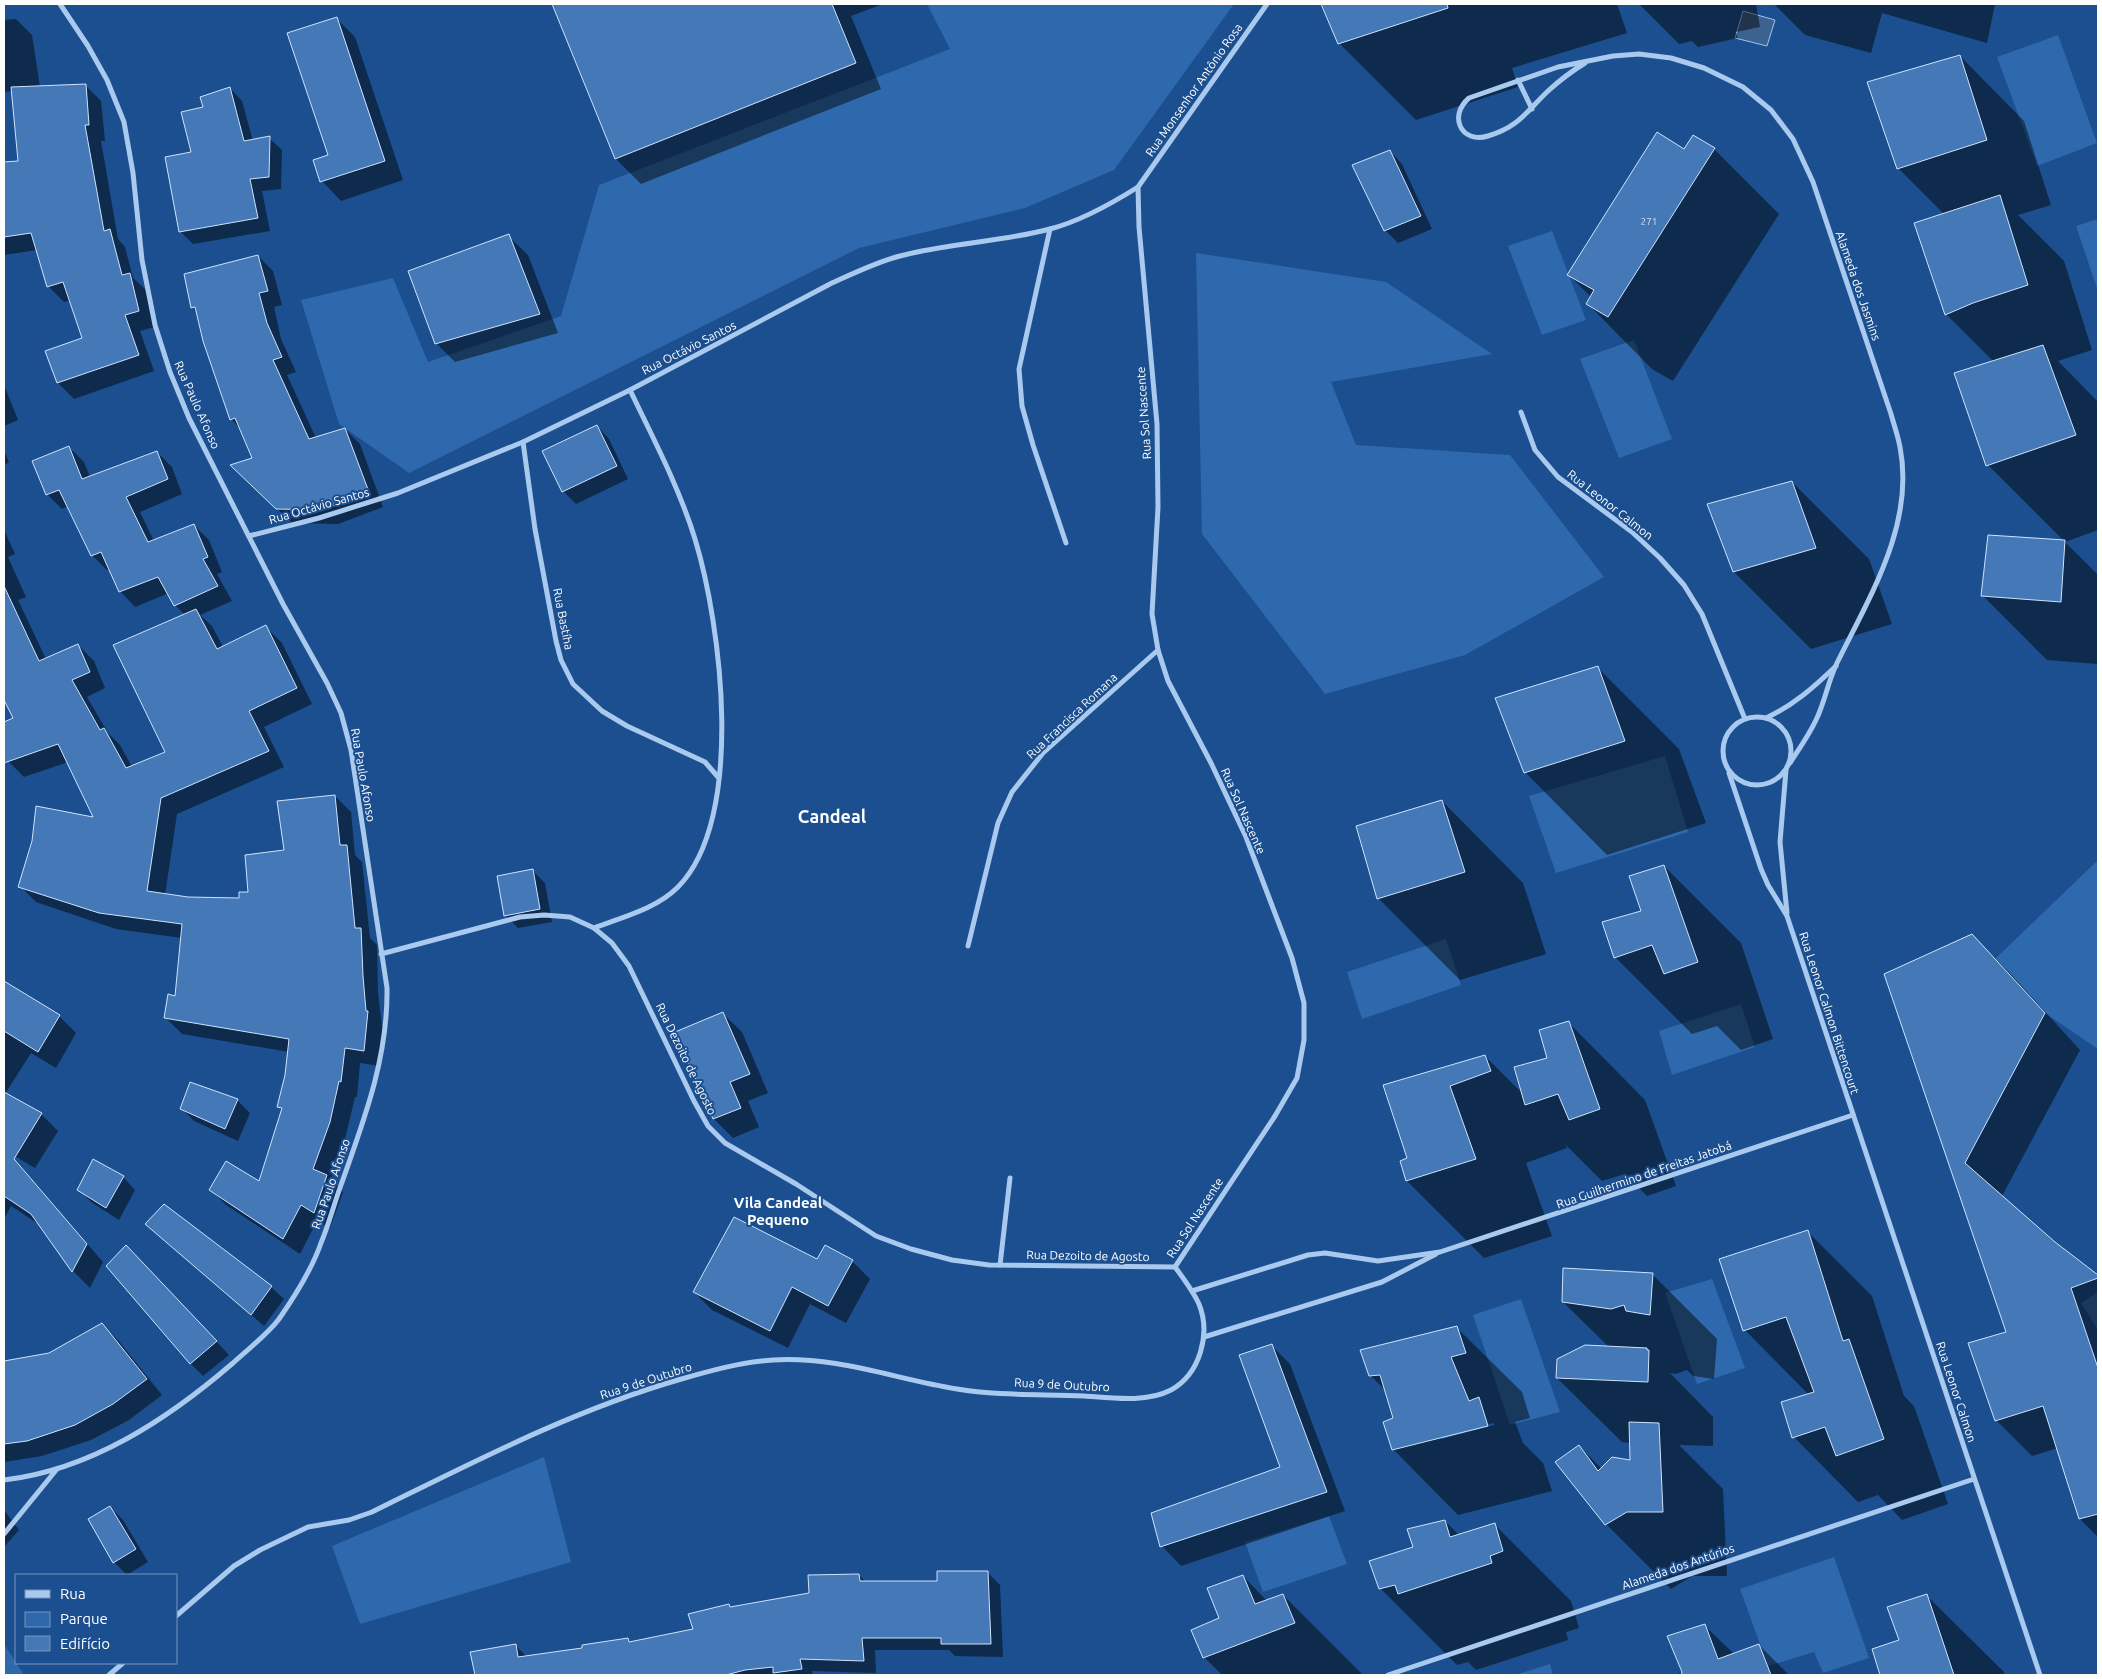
<svg xmlns="http://www.w3.org/2000/svg" width="2102" height="1679" viewBox="0 0 2102 1679" font-family="Ubuntu,sans-serif">
<style>
.green{fill:#2e69ad}
.water{fill:#3c6290;stroke:#9cc4f0}
.shadow{fill:#0007;fill-rule:evenodd}
.building{fill:#4478b7;stroke:#cfe3fa}
.lines{fill:none;stroke-linecap:round;stroke-linejoin:round}
.street{stroke:#a9c9ee;stroke-width:5}
.labels{text-anchor:middle;stroke-width:4;stroke-linejoin:round;paint-order:stroke}
.number-label{font-size:10px;fill:#d0dded}
.street-label{font-size:12px;fill:#fff;stroke:#1b4f8f}
.quarter-label{font-size:15px;font-weight:bold;fill:#fff;stroke:#1b4f8f}
.district-label{font-size:18px;font-weight:bold;fill:#fff;stroke:#1b4f8f}
</style>
<rect width="100%" height="100%" fill="#1b4f8f"/>
<g class="green">
<path d="M927,4H1234L1114,170L1025,208L859,248L409,473L339,424L301,300L393,278L428,362L561,316L599,185L950,49Z"/>
<path d="M2058,35L2097,143L2037,166L1997,57Z"/>
<path d="M2098,219V291L2076,226Z"/>
<path d="M1552,231L1586,320L1542,335L1508,246Z"/>
<path d="M1196,253L1386,282L1492,354L1331,382L1356,445L1510,455L1604,577L1465,655L1325,694L1202,534Z"/>
<path d="M1634,340L1672,439L1619,458L1580,359Z"/>
<path d="M1665,756L1688,832L1556,873L1529,796Z"/>
<path d="M2098,860V1049L2045,1013L1995,959Z"/>
<path d="M1446,939L1461,985L1362,1019L1347,972Z"/>
<path d="M1741,1004L1755,1047L1672,1075L1659,1031Z"/>
<path d="M1712,1279L1745,1368L1697,1384L1665,1293Z"/>
<path d="M2098,1292V1330L2081,1303Z"/>
<path d="M1521,1299L1560,1412L1510,1425L1473,1315Z"/>
<path d="M544,1457L571,1562L360,1624L332,1546Z"/>
<path d="M1329,1516L1347,1564L1263,1592L1245,1542Z"/>
<path d="M1834,1557L1869,1658L1823,1673L1814,1652L1768,1666L1740,1589Z"/>
<path d="M4,1644L24,1675H4Z"/>
<path d="M1550,1664L1553,1675H1515Z"/>
</g>
<path class="water" d="M1743,11L1775,20L1767,46L1735,38Z"/>
<g class="shadow">
<path d="M553,4H883L851,16L881,89L641,184L616,159Z"/>
<path d="M1322,4H1617L1627,33L1512,68L1518,87L1416,120L1339,43Z"/>
<path d="M1639,4H1756L1760,27L1736,32L1738,38L1698,47L1692,41L1679,44Z"/>
<path d="M1774,4H1995L1987,43L1882,13L1871,53L1805,35Z"/>
<path d="M336,18L355,37L403,180L341,201L322,181L330,156Z"/>
<path d="M16,19L32,35L40,87L85,85L101,101L105,141H101L118,239L125,247L133,278L146,290L155,327L140,331L154,371L74,399L58,383L47,352L83,339L71,300L64,302L48,286L37,250L4,255V163L19,162L13,91L4,92V20Z"/>
<path d="M1960,56L2024,121L2051,205L2018,215L2064,261L2092,350L2058,361L2098,402V530L2065,542L2098,575V664L2047,660L1982,595L2064,541L1988,465L1994,362L1946,314V216L1898,168Z"/>
<path d="M230,88L242,101L253,141L269,138L282,150L281,189L262,191L270,231L193,244L181,232L193,153L205,107Z"/>
<path d="M1714,149L1779,214L1673,381L1652,369L1588,304L1591,297L1569,275Z"/>
<path d="M1390,151L1402,164L1432,229L1398,243L1385,230Z"/>
<path d="M508,236L528,255L558,333L455,362L436,343Z"/>
<path d="M258,256L273,271L282,305L274,307L281,339L296,372L287,375L316,438L345,429L360,444L383,507L338,524L292,523L247,480L254,458L242,431L231,419L198,313L192,307Z"/>
<path d="M4,385L18,420L4,426Z"/>
<path d="M597,426L609,439L628,479L576,504L563,491Z"/>
<path d="M69,447L84,462L90,477L157,452L172,467L182,494L140,512L154,541L194,525L209,540L222,572L217,574L232,601L200,615L212,626L223,647L266,627L282,643L312,704L264,727L284,767L177,814L165,895L188,898L241,899L249,894L335,796L351,812L355,855L362,862L370,938L377,945L378,993L382,1026L384,1029L380,1066L360,1063L357,1097H355L345,1139L331,1180L343,1192L330,1228L317,1221L300,1254L226,1205L210,1189L260,1182L283,1111L278,1106L287,1075L289,1052L182,1034L166,1018L177,997L182,938L116,929L36,902L20,886L95,819L68,762L24,777L8,761L4,753V723L14,719L4,697V530L15,554L8,557L26,597L18,600L46,659L78,645L94,661L105,688L87,697L108,733L120,745L132,767L167,752L185,615L175,605L169,593L135,607L121,592L110,569L107,570L92,555L68,506L62,509L47,494Z"/>
<path d="M4,451L9,462L4,465Z"/>
<path d="M1792,482L1869,559L1892,624L1811,649L1734,572L1709,505Z"/>
<path d="M1597,667L1679,749L1706,823L1607,855L1526,773L1497,699Z"/>
<path d="M1442,801L1523,883L1546,954L1460,980L1378,898Z"/>
<path d="M1664,866L1741,943L1773,1039L1741,1050L1717,1026L1692,1034L1615,957L1642,912Z"/>
<path d="M532,870L545,883L552,922L518,928L505,915Z"/>
<path d="M1972,935L2008,971L2080,1050L2002,1196L2098,1280V1537L2080,1519L2058,1448L2032,1456L1996,1420L2008,1333L1886,975Z"/>
<path d="M4,982L59,1016L76,1033L56,1068L31,1053L5,1094L41,1114L58,1131L35,1168L8,1152L103,1262L90,1288L73,1271L40,1225L11,1206L4,1219Z"/>
<path d="M722,1013L742,1032L768,1093L748,1101L759,1127L733,1138L714,1119L677,1032Z"/>
<path d="M1569,1023L1645,1100L1676,1186L1647,1196L1625,1174L1602,1181L1565,1144L1567,1148L1526,1163L1552,1236L1484,1258L1407,1181L1402,1161L1408,1159L1384,1086L1485,1056L1523,1094L1549,1059Z"/>
<path d="M237,1100L250,1113L238,1141L194,1121L181,1108Z"/>
<path d="M123,1177L135,1190L119,1220L91,1202L79,1189Z"/>
<path d="M147,1224L271,1287L284,1299L264,1326Z"/>
<path d="M1807,1231L1872,1296L1904,1396L1914,1406L1948,1504L1902,1520L1878,1495L1858,1502L1794,1437L1809,1395L1745,1330Z"/>
<path d="M138,1259L229,1355L203,1376L190,1363Z"/>
<path d="M818,1260L852,1261L870,1279L846,1323L810,1304L788,1348L712,1310L694,1292Z"/>
<path d="M1652,1274L1717,1339L1714,1379L1693,1376L1687,1370L1676,1374L1670,1373L1713,1417V1446L1679,1445L1723,1489L1727,1576H1692L1671,1589L1606,1524L1557,1462L1579,1446L1602,1469L1631,1462V1443L1622,1442L1557,1378L1609,1347L1563,1302Z"/>
<path d="M102,1324L118,1340L162,1395L129,1420L91,1440L42,1456L4,1462V1362L49,1354Z"/>
<path d="M1457,1328L1522,1392L1530,1418L1515,1422L1523,1443L1543,1463L1552,1491L1458,1515L1394,1450L1385,1423L1394,1419L1386,1391L1370,1375ZM1494,1423V1425L1442,1439L1440,1437Z"/>
<path d="M1271,1345L1290,1364L1345,1511L1181,1566L1162,1546L1282,1468Z"/>
<path d="M110,1507L123,1520L148,1562L127,1575L114,1562Z"/>
<path d="M4,1510L19,1530L4,1547Z"/>
<path d="M1445,1521L1459,1535L1495,1525L1571,1601L1579,1628L1566,1632L1568,1640L1476,1670L1468,1662L1457,1665L1380,1588Z"/>
<path d="M987,1572L1000,1585L1003,1657L955,1656L949,1650H875L876,1673L812,1671L813,1675H476L472,1653L515,1645L527,1657L584,1650L628,1639L631,1642L694,1630L729,1605L732,1608L810,1594L859,1575L866,1582H939Z"/>
<path d="M1243,1576L1267,1601L1283,1595L1363,1675H1222L1204,1657L1220,1619Z"/>
<path d="M1927,1596L2004,1672L2005,1675H1881L1873,1650L1900,1640Z"/>
<path d="M1704,1625L1734,1654L1759,1645L1789,1675H1674L1683,1672Z"/>
</g>
<g class="building">
<path d="M552,4H832L856,63L615,159Z"/>
<path d="M1321,4H1447L1448,8L1338,44Z"/>
<path d="M337,17L385,161L320,182L313,160L328,155L287,33Z"/>
<path d="M1960,55L1987,140L1897,169L1867,82Z"/>
<path d="M86,84L89,125H85L104,231L110,229L122,275L130,273L139,311L125,315L139,355L57,383L45,351L82,338L63,282L47,287L31,233L4,237V162L18,161L11,87Z"/>
<path d="M230,87L244,141L270,136L269,177L250,179L258,218L179,232L165,157L191,152L181,112L203,107L200,97Z"/>
<path d="M1657,132L1684,149L1693,135L1715,148L1608,317L1586,304L1594,290L1567,275Z"/>
<path d="M1390,150L1421,216L1384,231L1352,165Z"/>
<path d="M2000,195L2028,285L1973,303L1945,315L1914,223Z"/>
<path d="M509,234L540,314L435,344L408,271Z"/>
<path d="M258,255L268,291L259,293L267,323L282,357L273,360L309,439L345,428L369,492L322,510L276,509L230,465L252,458L235,418L230,420L203,341L195,307L191,308L184,274Z"/>
<path d="M2043,345L2076,435L1986,466L1954,373Z"/>
<path d="M597,425L617,466L562,492L542,451Z"/>
<path d="M69,446L82,479L157,451L168,479L126,497L148,542L194,524L208,557L203,559L218,586L174,606L158,577L119,592L101,552L91,556L59,490L46,495L32,461Z"/>
<path d="M1792,481L1816,548L1733,572L1707,504Z"/>
<path d="M1988,535L2065,540L2061,602L1981,596Z"/>
<path d="M4,586L39,661L78,644L90,672L72,680L100,730L104,728L126,768L165,752L113,645L196,609L217,649L266,625L297,688L249,711L269,751L161,798L147,891L188,897L239,898V892H248L245,855L284,850L277,801L335,795L340,845H347L355,928H361L363,976L366,1011H368L364,1051L345,1048L341,1082L339,1081L330,1122L313,1169L327,1175L314,1213L301,1205L283,1239L209,1190L226,1161L259,1181L282,1108L277,1107L285,1075L289,1039L164,1018L168,994L175,996L182,924L99,913L18,887L32,841L36,806L93,817L58,744L4,763V722L13,718L4,700Z"/>
<path d="M1598,666L1625,741L1524,773L1495,698Z"/>
<path d="M1442,800L1465,872L1377,899L1356,826Z"/>
<path d="M1664,865L1698,962L1664,974L1652,945L1614,958L1602,922L1641,911L1629,876Z"/>
<path d="M533,869L540,909L504,916L497,876Z"/>
<path d="M1972,934L2045,1013L1965,1163L2055,1242L2098,1275V1278L2071,1288L2098,1368V1514L2079,1519L2043,1406L1995,1421L1968,1343L2006,1332L1884,974Z"/>
<path d="M4,981L60,1015L38,1052L4,1031Z"/>
<path d="M723,1012L750,1074L730,1082L741,1108L713,1119L675,1032Z"/>
<path d="M1569,1021L1600,1109L1569,1120L1558,1094L1525,1105L1514,1067L1547,1058L1539,1030Z"/>
<path d="M1485,1055L1491,1071L1450,1086L1476,1159L1406,1181L1400,1161L1407,1158L1383,1085Z"/>
<path d="M190,1082L238,1099L225,1129L180,1109Z"/>
<path d="M4,1092L42,1113L14,1159L87,1244L72,1272L31,1214L4,1196Z"/>
<path d="M93,1159L124,1176L106,1208L77,1190Z"/>
<path d="M164,1204L272,1286L251,1315L145,1224Z"/>
<path d="M734,1217L817,1259L825,1245L853,1260L828,1306L792,1287L770,1331L693,1292Z"/>
<path d="M1808,1230L1843,1341L1849,1339L1884,1439L1836,1456L1825,1427L1792,1438L1781,1402L1814,1392L1786,1317L1743,1331L1719,1259Z"/>
<path d="M126,1245L217,1341L190,1364L106,1266Z"/>
<path d="M1563,1268L1653,1273L1650,1315L1626,1311L1624,1305L1611,1309L1562,1302Z"/>
<path d="M102,1323L147,1379L113,1404L75,1425L27,1441L4,1444V1361L49,1353Z"/>
<path d="M1457,1326L1466,1353L1451,1357L1469,1401L1479,1397L1488,1426L1392,1450L1383,1422L1393,1418L1380,1375L1369,1376L1360,1350Z"/>
<path d="M1272,1344L1327,1492L1160,1547L1151,1513L1280,1467L1239,1355Z"/>
<path d="M1585,1345L1647,1348V1350H1649L1648,1382L1556,1378L1557,1359Z"/>
<path d="M1629,1422L1659,1423L1663,1512H1627L1605,1525L1555,1462L1579,1445L1598,1471L1612,1457L1630,1460Z"/>
<path d="M110,1506L136,1549L113,1563L88,1519Z"/>
<path d="M1445,1520L1450,1537L1495,1523L1503,1551L1490,1556L1492,1563L1398,1594L1395,1585L1379,1589L1369,1561L1413,1547L1407,1529Z"/>
<path d="M937,1571H988L991,1644H941V1638H862L864,1661L800,1659L802,1669L773,1673V1667L745,1670L726,1675H475L470,1652L516,1644L518,1657L582,1648V1645L628,1638L629,1642L693,1629L688,1614L729,1604L730,1607L809,1593L808,1575L859,1574L860,1581H937Z"/>
<path d="M1243,1575L1255,1604L1283,1594L1295,1623L1203,1658L1191,1630L1219,1618L1207,1588Z"/>
<path d="M1927,1594L1954,1675H1880L1872,1649L1899,1640L1887,1607Z"/>
<path d="M1705,1624L1718,1659L1759,1644L1771,1675H1681L1682,1672L1667,1636Z"/>
</g>
<g class="lines">
<g class="street">
<path d="M1585,63C1572,71 1560,80 1548,91C1527,111 1519,127 1488,136C1461,144 1448,116 1469,98L1558,67L1613,56L1639,54L1671,58L1704,68L1743,87L1771,110L1793,139L1813,182L1891,414C1894,425 1898,436 1900,447C1915,524 1870,596 1837,663C1828,681 1825,702 1816,720C1809,735 1799,749 1790,763"/>
<path d="M1518,80L1532,109"/>
<path d="M1138,187L1139,227L1157,424L1158,507L1152,614L1158,650L1168,681L1211,763L1246,837L1292,958L1304,1003V1040L1297,1078L1275,1116L1175,1267"/>
<path d="M1050,229L1019,369L1022,406L1033,445L1066,543"/>
<path d="M1521,412L1535,450L1558,477L1632,532L1660,558L1684,585L1702,614L1745,719"/>
<path d="M523,442L535,529L556,641L561,660L573,684L602,711L627,726L705,762L718,777"/>
<path d="M249,536L319,518L398,493L523,442L630,390L830,284C852,274 876,262 900,256C949,243 1001,242 1050,229C1081,221 1111,204 1138,187L1267,4"/>
<circle cx="1757" cy="751" r="34"/>
<path d="M1766,718C1794,705 1814,687 1836,666"/>
<path d="M1786,770L1780,842L1787,913"/>
<path d="M1729,773L1761,869L1768,885L1787,916L2040,1675"/>
<path d="M594,928L612,943L629,966L694,1101L708,1126L725,1143L796,1184L876,1236L911,1249L952,1260L989,1265L1175,1267"/>
<path d="M968,946L998,823L1012,792L1043,753L1158,650"/>
<path d="M381,954L520,917L544,915L570,917L594,928C623,917 656,909 678,887C746,818 721,624 695,539C679,487 653,438 630,390"/>
<path d="M1000,1265L1010,1178"/>
<path d="M1192,1291L1308,1255L1325,1253L1378,1261L1440,1252L1853,1115"/>
<path d="M1204,1337L1382,1282L1436,1254"/>
<path d="M4,1480C91,1470 168,1419 233,1363C248,1349 267,1335 279,1319C295,1296 312,1269 321,1243C329,1224 334,1204 341,1185C364,1120 388,1058 387,988L351,750L341,713L327,683L283,604L189,418L170,372L155,325L142,260L133,173L124,122L107,80L88,46L60,4"/>
<path d="M4,1534L57,1469"/>
<path d="M176,1616L234,1566L260,1550L308,1527L349,1520L372,1512C472,1463 571,1411 678,1380C709,1371 741,1362 773,1360C837,1356 895,1379 957,1389C998,1396 1042,1394 1084,1396C1112,1398 1146,1403 1171,1390C1200,1374 1211,1334 1199,1304C1193,1291 1184,1279 1175,1267"/>
<path d="M109,1675L123,1663"/>
<path d="M1388,1675L1974,1479"/>
</g>
</g>
<g class="labels">
<g class="number-label">
<text x="1649" y="225">271</text>
</g>
<g class="street-label">
<text transform="translate(1194 90) rotate(-55)" y="4">Rua Monsenhor Antônio Rosa</text>
<text transform="translate(1858 286) rotate(71)" y="4">Alameda dos Jasmins</text>
<text transform="translate(689 348) rotate(-27)" y="4">Rua Octávio Santos</text>
<text transform="translate(197 405) rotate(66)" y="4">Rua Paulo Afonso</text>
<text transform="translate(1144 413) rotate(-94)" y="4">Rua Sol Nascente</text>
<text transform="translate(1610 505) rotate(38)" y="4">Rua Leonor Calmon</text>
<text transform="translate(319 506) rotate(-16)" y="4">Rua Octávio Santos</text>
<text transform="translate(563 619) rotate(79)" y="4">Rua Bastíha</text>
<text transform="translate(1072 716) rotate(-43)" y="4">Rua Francisca Romana</text>
<text transform="translate(363 775) rotate(80)" y="4">Rua Paulo Afonso</text>
<text transform="translate(1243 811) rotate(66)" y="4">Rua Sol Nascente</text>
<text transform="translate(1829 1013) rotate(72)" y="4">Rua Leonor Calmon Bittencourt</text>
<text transform="translate(686 1059) rotate(64)" y="4">Rua Dezoito de Agosto</text>
<text transform="translate(1644 1175) rotate(-19)" y="4">Rua Guilhermino de Freitas Jatobá</text>
<text transform="translate(331 1184) rotate(-71)" y="4">Rua Paulo Afonso</text>
<text transform="translate(1195 1218) rotate(-57)" y="4">Rua Sol Nascente</text>
<text transform="translate(1088 1256) rotate(1)" y="4">Rua Dezoito de Agosto</text>
<text transform="translate(646 1381) rotate(-18)" y="4">Rua 9 de Outubro</text>
<text transform="translate(1062 1385) rotate(3)" y="4">Rua 9 de Outubro</text>
<text transform="translate(1956 1392) rotate(72)" y="4">Rua Leonor Calmon</text>
<text transform="translate(1678 1567) rotate(-19)" y="4">Alameda dos Antúrios</text>
</g>
<g class="quarter-label">
<text x="778" y="1208">Vila Candeal<tspan x="778" dy="17">Pequeno</tspan></text>
</g>
<g class="district-label">
<text x="832" y="823">Candeal</text>
</g>
</g>
<rect width="2102" height="1679" fill="none" stroke="#ffffff" stroke-width="10"/>
<rect x="15" y="1574" width="162" height="90" fill="#1b4f8f" stroke="#7695bc"/>
<rect x="25" y="1590" width="25" height="8" fill="#a9c9ee" stroke="#7695bc"/>
<text x="60" y="1599" font-size="15" fill="#ffffff">Rua</text>
<rect x="25" y="1612" width="25" height="15" fill="#2e69ad" stroke="#7695bc"/>
<text x="60" y="1624" font-size="15" fill="#ffffff">Parque</text>
<rect x="25" y="1636" width="25" height="15" fill="#4478b7" stroke="#7695bc"/>
<text x="60" y="1649" font-size="15" fill="#ffffff">Edifício</text>
</svg>
